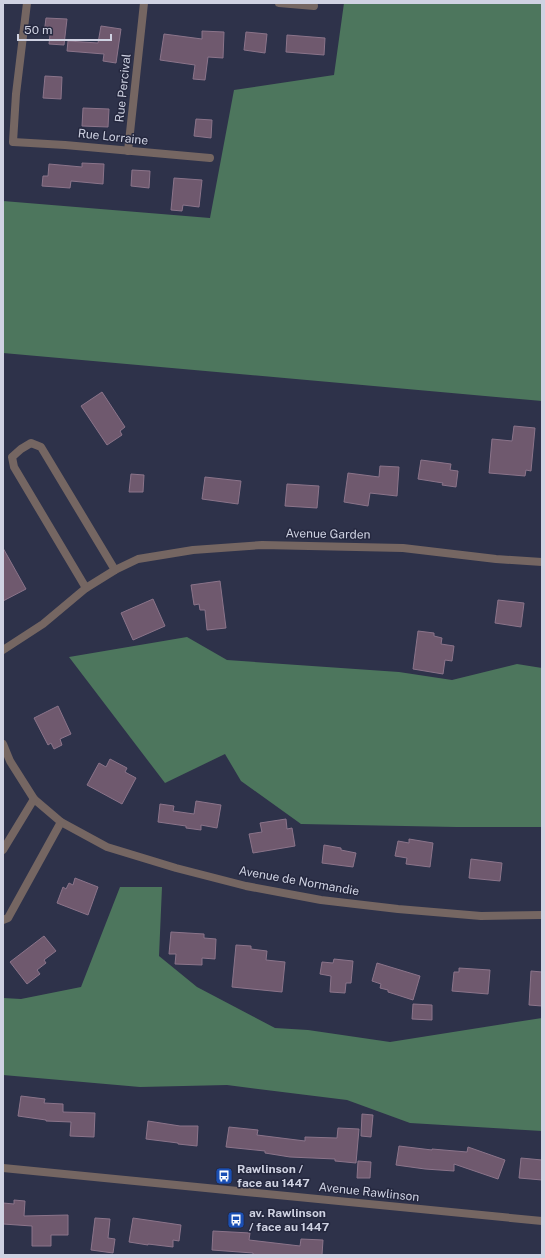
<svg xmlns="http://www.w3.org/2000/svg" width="545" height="1258" viewBox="0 0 545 1258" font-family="'Public Sans',sans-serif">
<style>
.forest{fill:#4d765d}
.building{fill:#6f596e;stroke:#8b748a}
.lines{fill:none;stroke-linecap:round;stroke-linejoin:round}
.minor{stroke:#756662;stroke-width:8}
.labels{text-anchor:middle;stroke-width:3;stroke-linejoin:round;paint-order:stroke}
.street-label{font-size:12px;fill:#cfd2e2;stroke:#25283f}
.poi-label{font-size:12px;font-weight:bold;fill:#cfd2e2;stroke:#25283f;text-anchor:start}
</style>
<rect width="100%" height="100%" fill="#2e324a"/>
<g class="forest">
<path d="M344,3H542V401L3,353V201L210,218L234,90L334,75Z"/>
<path d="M187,637L227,660L399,672L452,680L517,664L542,668V827H456L301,824L241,781L225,754L165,783L69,657Z"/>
<path d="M120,887H162L159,956L197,987L275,1028L308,1030L390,1042L542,1018V1131L410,1123L347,1100L227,1085L140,1087L3,1075V998L21,999L81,987Z"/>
</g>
<g class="building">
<path d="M46,18L67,19L64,45L49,44L50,35L44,34Z"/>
<path d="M101,26L121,29L116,63L103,61L104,54L67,51L68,41L98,43Z"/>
<path d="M202,31L224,32L223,58L208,57L205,80L193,79L195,65L160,60L164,34L202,39Z"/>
<path d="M246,32L267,34L265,53L244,50Z"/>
<path d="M287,35L325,38L324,55L286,52Z"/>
<path d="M45,76L62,77L61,99L43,98Z"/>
<path d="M83,108L109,109L108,127L82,126Z"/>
<path d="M196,119L212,120L211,138L194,136Z"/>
<path d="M82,163L104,164L103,184L71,181L70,188L42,186L43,176H48L49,164L82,167Z"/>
<path d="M132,170L150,171L149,188L131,186Z"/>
<path d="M174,178L202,180L199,207L183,205L182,211L171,210Z"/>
<path d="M102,392L125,427L120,431L122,435L107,445L81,406Z"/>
<path d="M514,426L535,428L531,471L526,470L525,476L489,473L492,439L512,441Z"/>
<path d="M421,460L451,464L450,470L458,471L456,487L442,485L443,483L418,479Z"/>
<path d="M380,466L399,467L397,496L370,493L368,506L344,502L348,473L379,477Z"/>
<path d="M131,474L144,475L143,492H129Z"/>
<path d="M205,477L241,481L238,504L202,499Z"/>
<path d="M287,484L319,486L317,508L285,506Z"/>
<path d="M3,548L26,589L3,601Z"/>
<path d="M220,581L226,628L207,630L205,610H200L199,604L194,605L191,585Z"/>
<path d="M153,599L165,626L133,640L121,613Z"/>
<path d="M498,600L524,603L521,627L495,623Z"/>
<path d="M418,631L434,633V636L442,638L441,644L454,646L452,661L445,660L443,674L413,669Z"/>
<path d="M58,706L71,734L60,739L62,745L54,749L51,743L48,745L34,718Z"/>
<path d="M110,759L127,768L125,772L136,778L122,804L87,785L99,763L106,767Z"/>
<path d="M196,801L221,805L217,828L201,825V830L186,828V826L158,822L160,804L174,806L173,811L194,814Z"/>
<path d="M286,819L287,829L292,828L295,846L253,853L249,834L262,832L260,823Z"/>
<path d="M409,839L433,843L430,867L406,864L407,858L395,856L398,841L409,843Z"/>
<path d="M324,845L341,848V850L356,853L353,867L322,863Z"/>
<path d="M471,859L502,863L500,881L469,878Z"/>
<path d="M75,878L98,887L88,915L57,903L63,887L66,889L69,883L73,885Z"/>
<path d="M171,932L204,934V938L216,939L215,959L202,958V965L175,964L176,954H169Z"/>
<path d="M44,936L56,951L44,960L46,963L37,970L40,974L27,984L10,962Z"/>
<path d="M236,945L251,946V949L267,951L266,960L285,962L282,992L232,987Z"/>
<path d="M334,959L353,961L351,983H346L345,993L330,992L331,976L320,974L322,962L333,963Z"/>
<path d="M377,963L420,976L413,1000L388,992V990L380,988L381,984L372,981Z"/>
<path d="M459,968L490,970L488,994L452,991L454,972H459Z"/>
<path d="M531,971L542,972V1006L529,1005Z"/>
<path d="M413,1004L432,1005V1020L412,1019Z"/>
<path d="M21,1096L45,1099L44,1103L63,1104V1112L95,1113L94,1137L70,1136L71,1122L46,1121V1120L18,1116Z"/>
<path d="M362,1114L373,1115L371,1137L361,1136Z"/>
<path d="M148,1121L180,1126H198L197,1146L178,1144V1143L146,1139Z"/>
<path d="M229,1127L258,1130L257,1135L305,1141V1137L337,1138L338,1128L359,1129L356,1163L335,1161V1159L290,1157L265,1153V1151L226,1147Z"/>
<path d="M399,1146L432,1150V1149L467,1152L468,1147L505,1160L498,1179L454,1164V1171L425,1169L396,1165Z"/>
<path d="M521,1158L542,1160V1180L519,1178Z"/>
<path d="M358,1161L371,1162L370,1178H357Z"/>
<path d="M14,1200L25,1201L24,1216L68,1215V1235H51V1246H32V1226L3,1224V1203L14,1204Z"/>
<path d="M95,1218L110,1219L108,1238L115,1239L113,1253L91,1250Z"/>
<path d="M133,1218L181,1225L179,1241L173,1240V1247L148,1244V1245L129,1242Z"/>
<path d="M213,1231L250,1233L249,1240L300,1246L301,1239L323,1240L322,1255H253V1253L212,1250Z"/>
</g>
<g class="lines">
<g class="minor">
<path d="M27,3L16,94L13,142L65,145L210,158"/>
<path d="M279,3L314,6"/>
<path d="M128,151L144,3"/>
<path d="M86,588L14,467L12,457L21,449L31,443L41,447L115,570"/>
<path d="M3,650L43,624L86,588L115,570L138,559L193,550L262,545L403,548L496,559L542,562"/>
<path d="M3,744L10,761L34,799L61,822L107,847L176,868L246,886L321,900L398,909L481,916L542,915"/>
<path d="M3,850L34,799"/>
<path d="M3,920L8,918L61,822"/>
<path d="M3,1168L542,1221"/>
</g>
</g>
<defs>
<g id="bus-square" transform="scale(0.9)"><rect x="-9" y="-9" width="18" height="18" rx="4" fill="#1a4fb4" stroke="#25283f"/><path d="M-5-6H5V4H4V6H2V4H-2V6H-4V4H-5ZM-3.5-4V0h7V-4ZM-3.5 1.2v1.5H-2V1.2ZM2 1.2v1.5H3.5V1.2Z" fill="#fff"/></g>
</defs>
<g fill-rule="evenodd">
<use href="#bus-square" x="224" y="1176"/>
<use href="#bus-square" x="236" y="1220"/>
</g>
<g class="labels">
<g class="street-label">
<text transform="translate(123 88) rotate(-84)" y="4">Rue Percival</text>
<text transform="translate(113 137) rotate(6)" y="4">Rue Lorraine</text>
<text transform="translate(328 534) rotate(1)" y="4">Avenue Garden</text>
<text transform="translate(299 881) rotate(10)" y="4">Avenue de Normandie</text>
<text transform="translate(369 1192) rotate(6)" y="4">Avenue Rawlinson</text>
</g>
<g class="poi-label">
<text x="237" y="1173">Rawlinson /<tspan x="237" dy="14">face au 1447</tspan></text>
<text x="249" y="1217">av. Rawlinson<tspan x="249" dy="14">/ face au 1447</tspan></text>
</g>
</g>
<rect width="545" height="1258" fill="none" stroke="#cfd2e2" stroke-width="8"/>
<path d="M18 34v6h93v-6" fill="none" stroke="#cfd2e2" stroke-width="2"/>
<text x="24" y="34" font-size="12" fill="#cfd2e2" stroke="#25283f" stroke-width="3" paint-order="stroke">50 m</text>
</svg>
